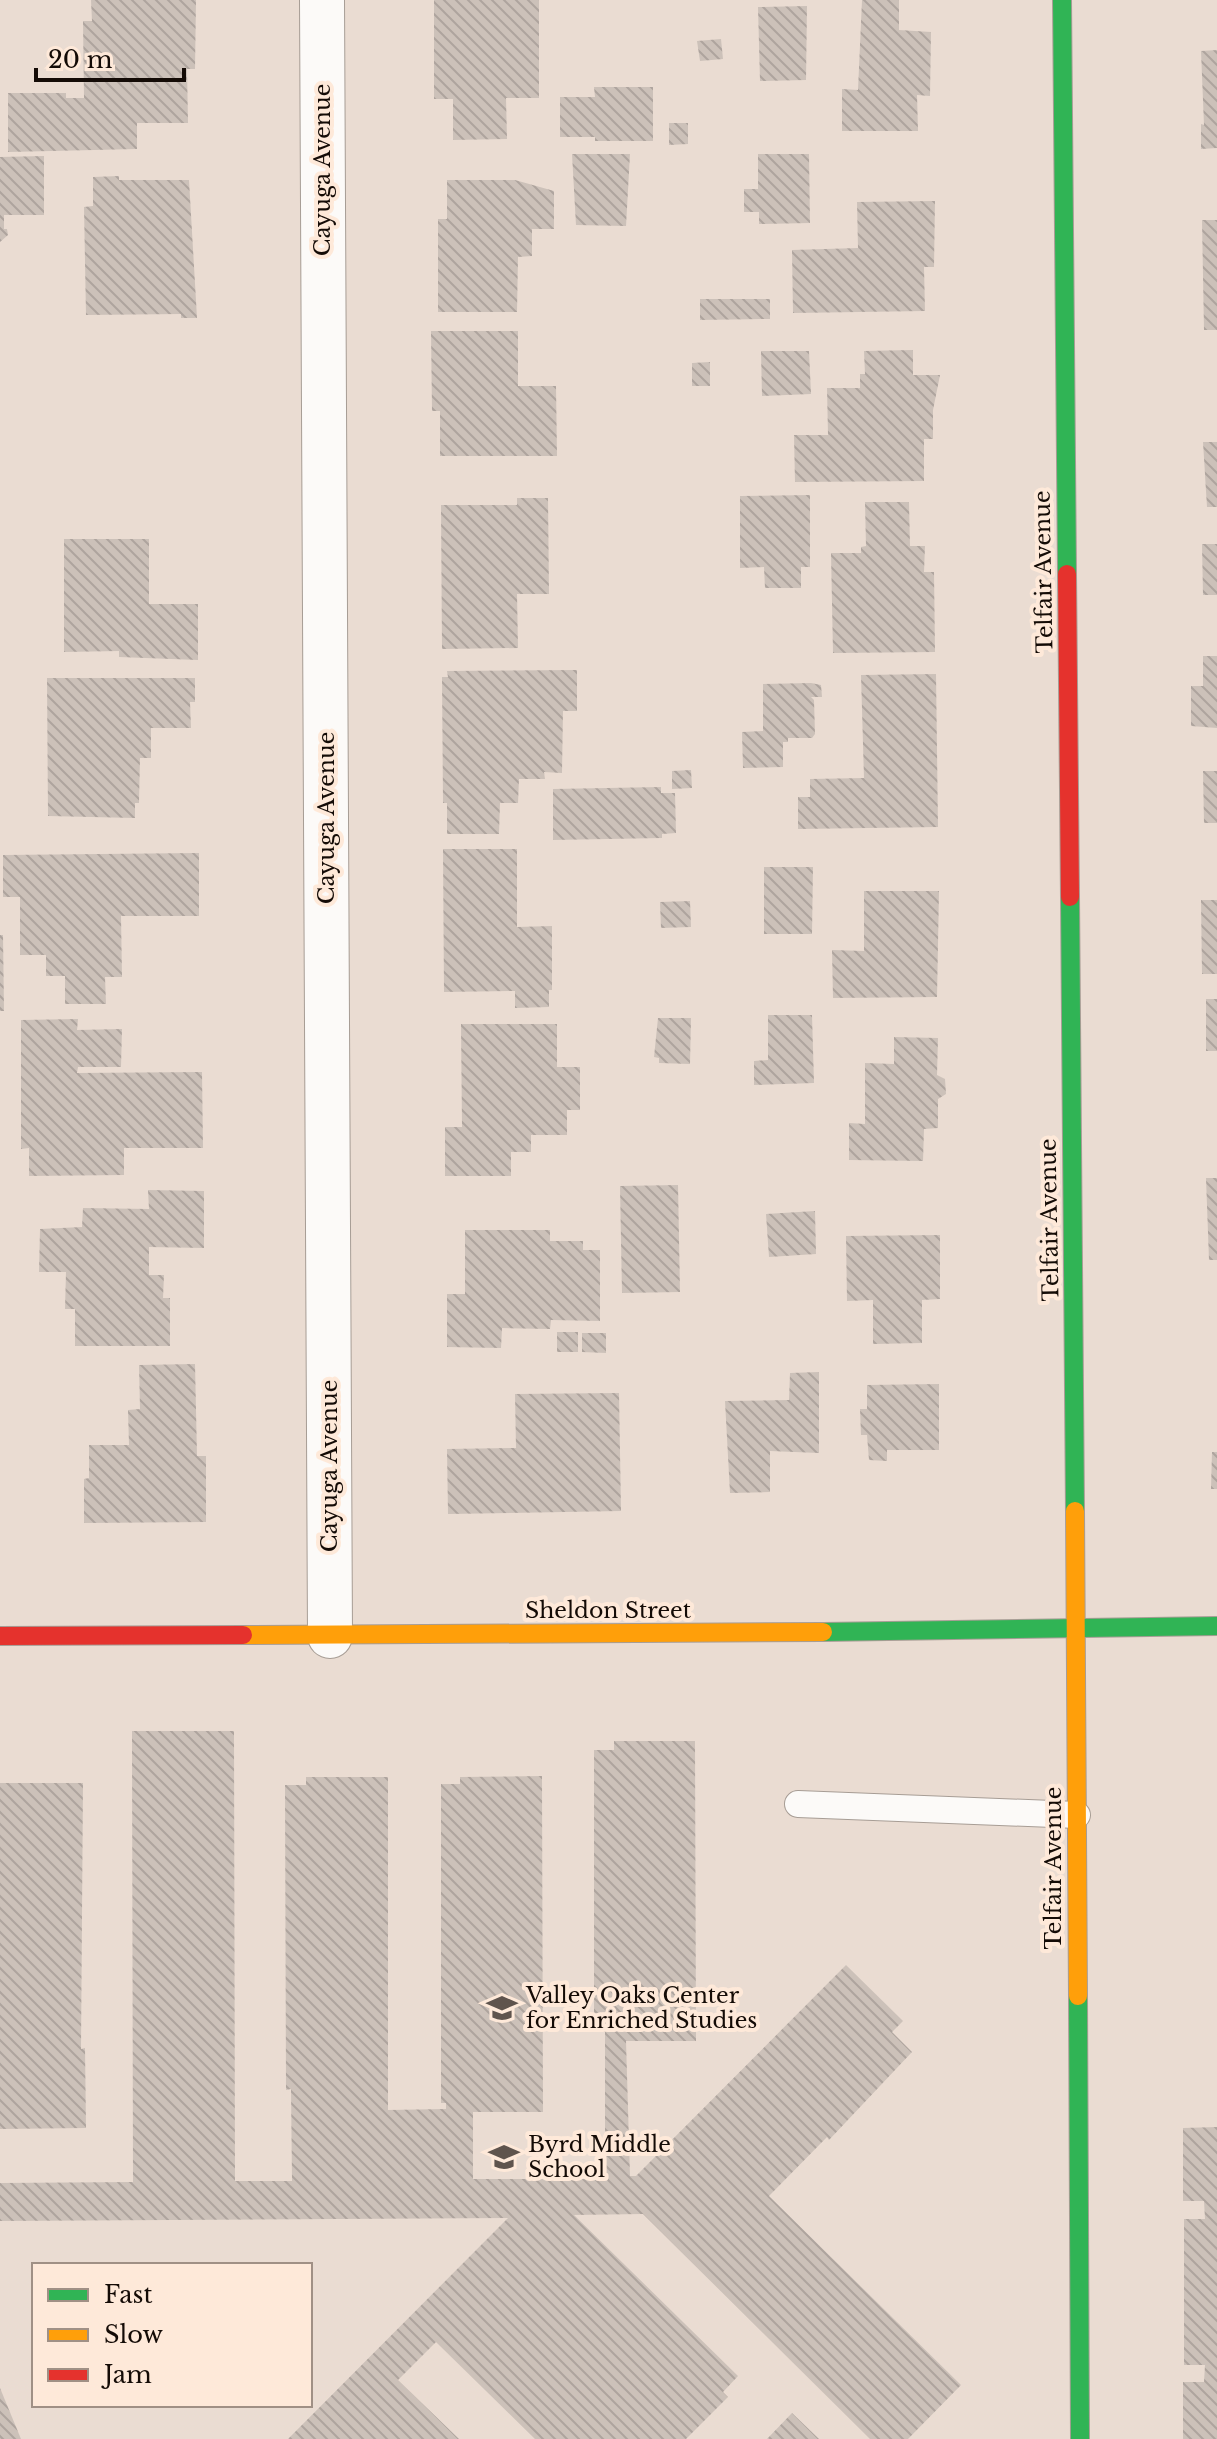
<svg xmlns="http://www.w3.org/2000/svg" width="1217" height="2439" viewBox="0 0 1217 2439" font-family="'Libre Baskerville',serif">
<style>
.building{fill:url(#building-back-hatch)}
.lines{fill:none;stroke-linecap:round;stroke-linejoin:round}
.lane-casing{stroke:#a79d95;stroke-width:28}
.street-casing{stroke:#a79d95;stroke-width:46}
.fast-casing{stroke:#a79d95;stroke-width:20}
.slow-casing{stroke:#a79d95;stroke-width:20}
.jam-casing{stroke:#a79d95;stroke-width:20}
.lane{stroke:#fcfaf8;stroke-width:26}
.street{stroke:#fcfaf8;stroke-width:44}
.fast{stroke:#30b455;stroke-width:18}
.slow{stroke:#ff9f0a;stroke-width:18}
.jam{stroke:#e5322d;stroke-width:18}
.labels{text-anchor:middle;stroke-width:8;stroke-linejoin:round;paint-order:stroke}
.street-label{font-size:22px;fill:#140b06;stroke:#fee9d9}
.poi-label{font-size:22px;fill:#140b06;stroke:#fee9d9;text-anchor:start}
</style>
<defs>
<pattern id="building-back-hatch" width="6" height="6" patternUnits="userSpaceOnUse" patternTransform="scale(2)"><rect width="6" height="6" fill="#ccc1b9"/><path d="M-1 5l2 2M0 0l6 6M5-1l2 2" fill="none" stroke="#aea49e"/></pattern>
</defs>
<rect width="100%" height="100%" fill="#eadcd2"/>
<g class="building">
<path d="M91,0H196L195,69H187L188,123H137V149L8,152V93H66V98H84L83,21H92Z"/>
<path d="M434,0H539V98H506L507,139L453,140V99H434Z"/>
<path d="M862,0H899V30L931,32L930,96L917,95L918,131H842V89L858,90Z"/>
<path d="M807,6L806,80L760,81L758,7Z"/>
<path d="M721,39L723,59L700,61L697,41Z"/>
<path d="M1217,50V148L1201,149V124L1204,125L1201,51Z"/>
<path d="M594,87H653V141H595V137H560V97H595Z"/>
<path d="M669,123H688V144L669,145Z"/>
<path d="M572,154H630L626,226L576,225Z"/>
<path d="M758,154H809L810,223L759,224V212H744V189H758Z"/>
<path d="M44,156V215H4V229H7L8,235L0,242V157Z"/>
<path d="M119,176V180H189L197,318H181V314L86,315L84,207L93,206V177Z"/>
<path d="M447,180H515L554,191V229H532V256L518,257L517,312H438V219H447Z"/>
<path d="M935,201L934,267H924L925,311L793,313L792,250L858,248L857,202Z"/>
<path d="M1202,220H1217V330H1204Z"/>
<path d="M700,299H770V319L700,320Z"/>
<path d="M431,331H518V386H556L557,456H440V411H432Z"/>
<path d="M913,350V375H940L933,410V439H924V481L795,482L794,435H828L827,388H860V374H865L864,351Z"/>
<path d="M761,351H809L811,394L762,396Z"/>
<path d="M710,362V386H692V363Z"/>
<path d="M1203,442H1217V507H1207Z"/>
<path d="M810,495V567H801V588H765L764,567L740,568V496Z"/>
<path d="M517,498H548L549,594H517L518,648L442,649L441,505H517Z"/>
<path d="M865,502H909L910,546H925L924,572H934L935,652L833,653L831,553H861V547L866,546Z"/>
<path d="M64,539H149V604H198V660L119,657V651L64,652Z"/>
<path d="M1202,544H1217V595H1203Z"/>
<path d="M1203,656H1217V728L1191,726V686H1203Z"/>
<path d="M577,670V711H563L562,773L544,772L545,779H519L518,803H500L499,834H447V803H443L442,677H448L447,671Z"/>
<path d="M936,674L938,827L798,829V797H810V779L864,778L861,675Z"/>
<path d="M47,678H195V702H190L191,728H151V758H140L139,803H135V818L48,816Z"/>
<path d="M811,683L821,685L822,697H811L814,700L815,734L812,738H788V742H783V767L743,768L742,732L763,731V684Z"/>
<path d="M691,770L692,788L672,789V771Z"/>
<path d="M1203,771H1217V823H1204Z"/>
<path d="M661,787V793H675L676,833L662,834V838L553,840V789Z"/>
<path d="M443,849H517V927L552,926V990H549V1007L515,1008V991L444,992Z"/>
<path d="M199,853V916H121L122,977H105L106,1004H65V976H46V955H20V897H3V855Z"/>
<path d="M764,867H813L812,934H764Z"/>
<path d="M864,891H939L937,997L833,998L832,950L864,951Z"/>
<path d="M1201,900H1217V974H1202Z"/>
<path d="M690,901L691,927L661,928L660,902Z"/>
<path d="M0,935H3L4,1011H0Z"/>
<rect x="1206" y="999" width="11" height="52"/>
<path d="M768,1015H812L814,1083L754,1085V1061L768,1060Z"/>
<path d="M658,1018H691L690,1064L659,1063V1058L654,1057Z"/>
<path d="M78,1019L77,1030L122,1029L121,1067H78L77,1073L202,1072L203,1148H124V1175L29,1176V1148L21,1149V1020Z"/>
<path d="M461,1024H557V1067H580V1110H567V1135H531V1152H511V1176H445V1127H462Z"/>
<path d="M894,1037L938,1038L937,1075L945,1079L946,1094L938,1099V1128L924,1129L923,1161L849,1160V1123L865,1124V1063L894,1064Z"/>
<path d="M1206,1178H1217V1260H1209Z"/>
<path d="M678,1185L680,1292L622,1293L620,1186Z"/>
<path d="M148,1190L204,1191V1248L149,1247V1275H164L163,1298H170V1346H75V1309H65L66,1272H39L40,1229L82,1227L83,1208L149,1209Z"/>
<path d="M815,1211L816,1254L769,1257L766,1214Z"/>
<path d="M465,1230H550V1241H583V1250H600V1321L551,1320L550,1329L502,1328L501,1348L447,1347V1294H465Z"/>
<path d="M940,1235V1299L922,1300V1343L873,1344V1300L847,1301L846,1236Z"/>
<rect x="557" y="1332" width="21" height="20"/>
<path d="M582,1333H606V1353L582,1352Z"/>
<path d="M195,1364L197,1456H206V1522L84,1523V1479L89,1478V1445H129L128,1410L140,1409L139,1365Z"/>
<path d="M819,1372V1453L770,1451V1492L730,1493L725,1401L789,1400L790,1373Z"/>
<path d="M939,1384V1450H887V1461L869,1460L867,1435H861L860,1409H867V1385Z"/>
<path d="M619,1393L621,1511L448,1514L447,1449L516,1448L515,1394Z"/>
<path d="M1212,1452H1217V1489H1211Z"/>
<path d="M132,1731H234L235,2181H292L291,2089L286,2090L285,1785H306V1777H388V2110L446,2109V2103H441V1784H460V1777L542,1776L543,2112H473V2179H605V2032H594V1750H614V1741H695L696,2041H626L630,2176H636L846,1965L903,2021L892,2032L912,2052L829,2140L827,2137L769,2196L961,2385L908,2439H870L643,2214L574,2215L738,2376L723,2392L728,2397L686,2439H535L436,2342L398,2380L459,2439H288L508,2218L0,2221V2183L133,2182Z"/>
<path d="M0,1783H83L81,2049L85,2048L86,2128L0,2129Z"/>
<path d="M1217,2127V2439H1183V2382H1204L1205,2365H1184V2219H1205L1204,2201H1183V2128Z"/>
<path d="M0,2388L21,2439H0Z"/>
<path d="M792,2413L819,2439H767Z"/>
</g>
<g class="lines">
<g class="lane-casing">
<path id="lane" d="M798,1804L1077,1815"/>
</g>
<g class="street-casing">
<path id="street" d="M322,0L330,1636"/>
</g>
<g class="fast-casing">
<g id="fast">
<path d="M1062,0L1067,574"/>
<path d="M1070,897L1075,1511"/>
<path d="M823,1632L1217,1626"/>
<path d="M1078,1996L1080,2439"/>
</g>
</g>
<g class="slow-casing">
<g id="slow">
<path d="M1075,1511L1078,1996"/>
<path d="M243,1635L823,1632"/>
</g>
</g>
<g class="jam-casing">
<g id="jam">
<path d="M1067,574L1070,897"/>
<path d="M0,1636L243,1635"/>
</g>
</g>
<use href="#lane" class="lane"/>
<use href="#street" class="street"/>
<use href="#fast" class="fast"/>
<use href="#slow" class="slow"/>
<use href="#jam" class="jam"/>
</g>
<defs>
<g id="school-bare" transform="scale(2.4)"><path d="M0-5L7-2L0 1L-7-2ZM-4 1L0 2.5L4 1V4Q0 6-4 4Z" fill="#5f544d" stroke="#fee9d9" stroke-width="2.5" paint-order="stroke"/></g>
</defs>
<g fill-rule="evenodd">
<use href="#school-bare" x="502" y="2008"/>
<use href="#school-bare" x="504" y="2157"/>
</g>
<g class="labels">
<g class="street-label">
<text transform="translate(322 170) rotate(-90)" y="8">Cayuga Avenue</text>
<text transform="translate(1043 572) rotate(-91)" y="8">Telfair Avenue</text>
<text transform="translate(326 818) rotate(-90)" y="8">Cayuga Avenue</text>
<text transform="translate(1049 1220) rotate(-91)" y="8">Telfair Avenue</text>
<text transform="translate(329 1466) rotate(-90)" y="8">Cayuga Avenue</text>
<text x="608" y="1618">Sheldon Street</text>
<text transform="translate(1053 1868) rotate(-90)" y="8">Telfair Avenue</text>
</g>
<g class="poi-label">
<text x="526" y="2003">Valley Oaks Center<tspan x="526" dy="25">for Enriched Studies</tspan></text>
<text x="528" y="2152">Byrd Middle<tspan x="528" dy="25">School</tspan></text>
</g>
</g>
<rect x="32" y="2263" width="280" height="144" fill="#fee9d9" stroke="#a09085" stroke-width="2"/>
<rect x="48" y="2289" width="40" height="12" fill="#30b455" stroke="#a09085" stroke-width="2"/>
<text x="104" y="2303" font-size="24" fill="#140b06">Fast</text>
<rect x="48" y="2329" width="40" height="12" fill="#ff9f0a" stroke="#a09085" stroke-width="2"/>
<text x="104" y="2343" font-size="24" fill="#140b06">Slow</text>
<rect x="48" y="2369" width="40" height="12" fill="#e5322d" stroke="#a09085" stroke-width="2"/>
<text x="104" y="2383" font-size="24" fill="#140b06">Jam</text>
<path d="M36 68v12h148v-12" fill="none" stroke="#140b06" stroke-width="4"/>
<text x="48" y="68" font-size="24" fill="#140b06" stroke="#fee9d9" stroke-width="6" paint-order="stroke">20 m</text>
</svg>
